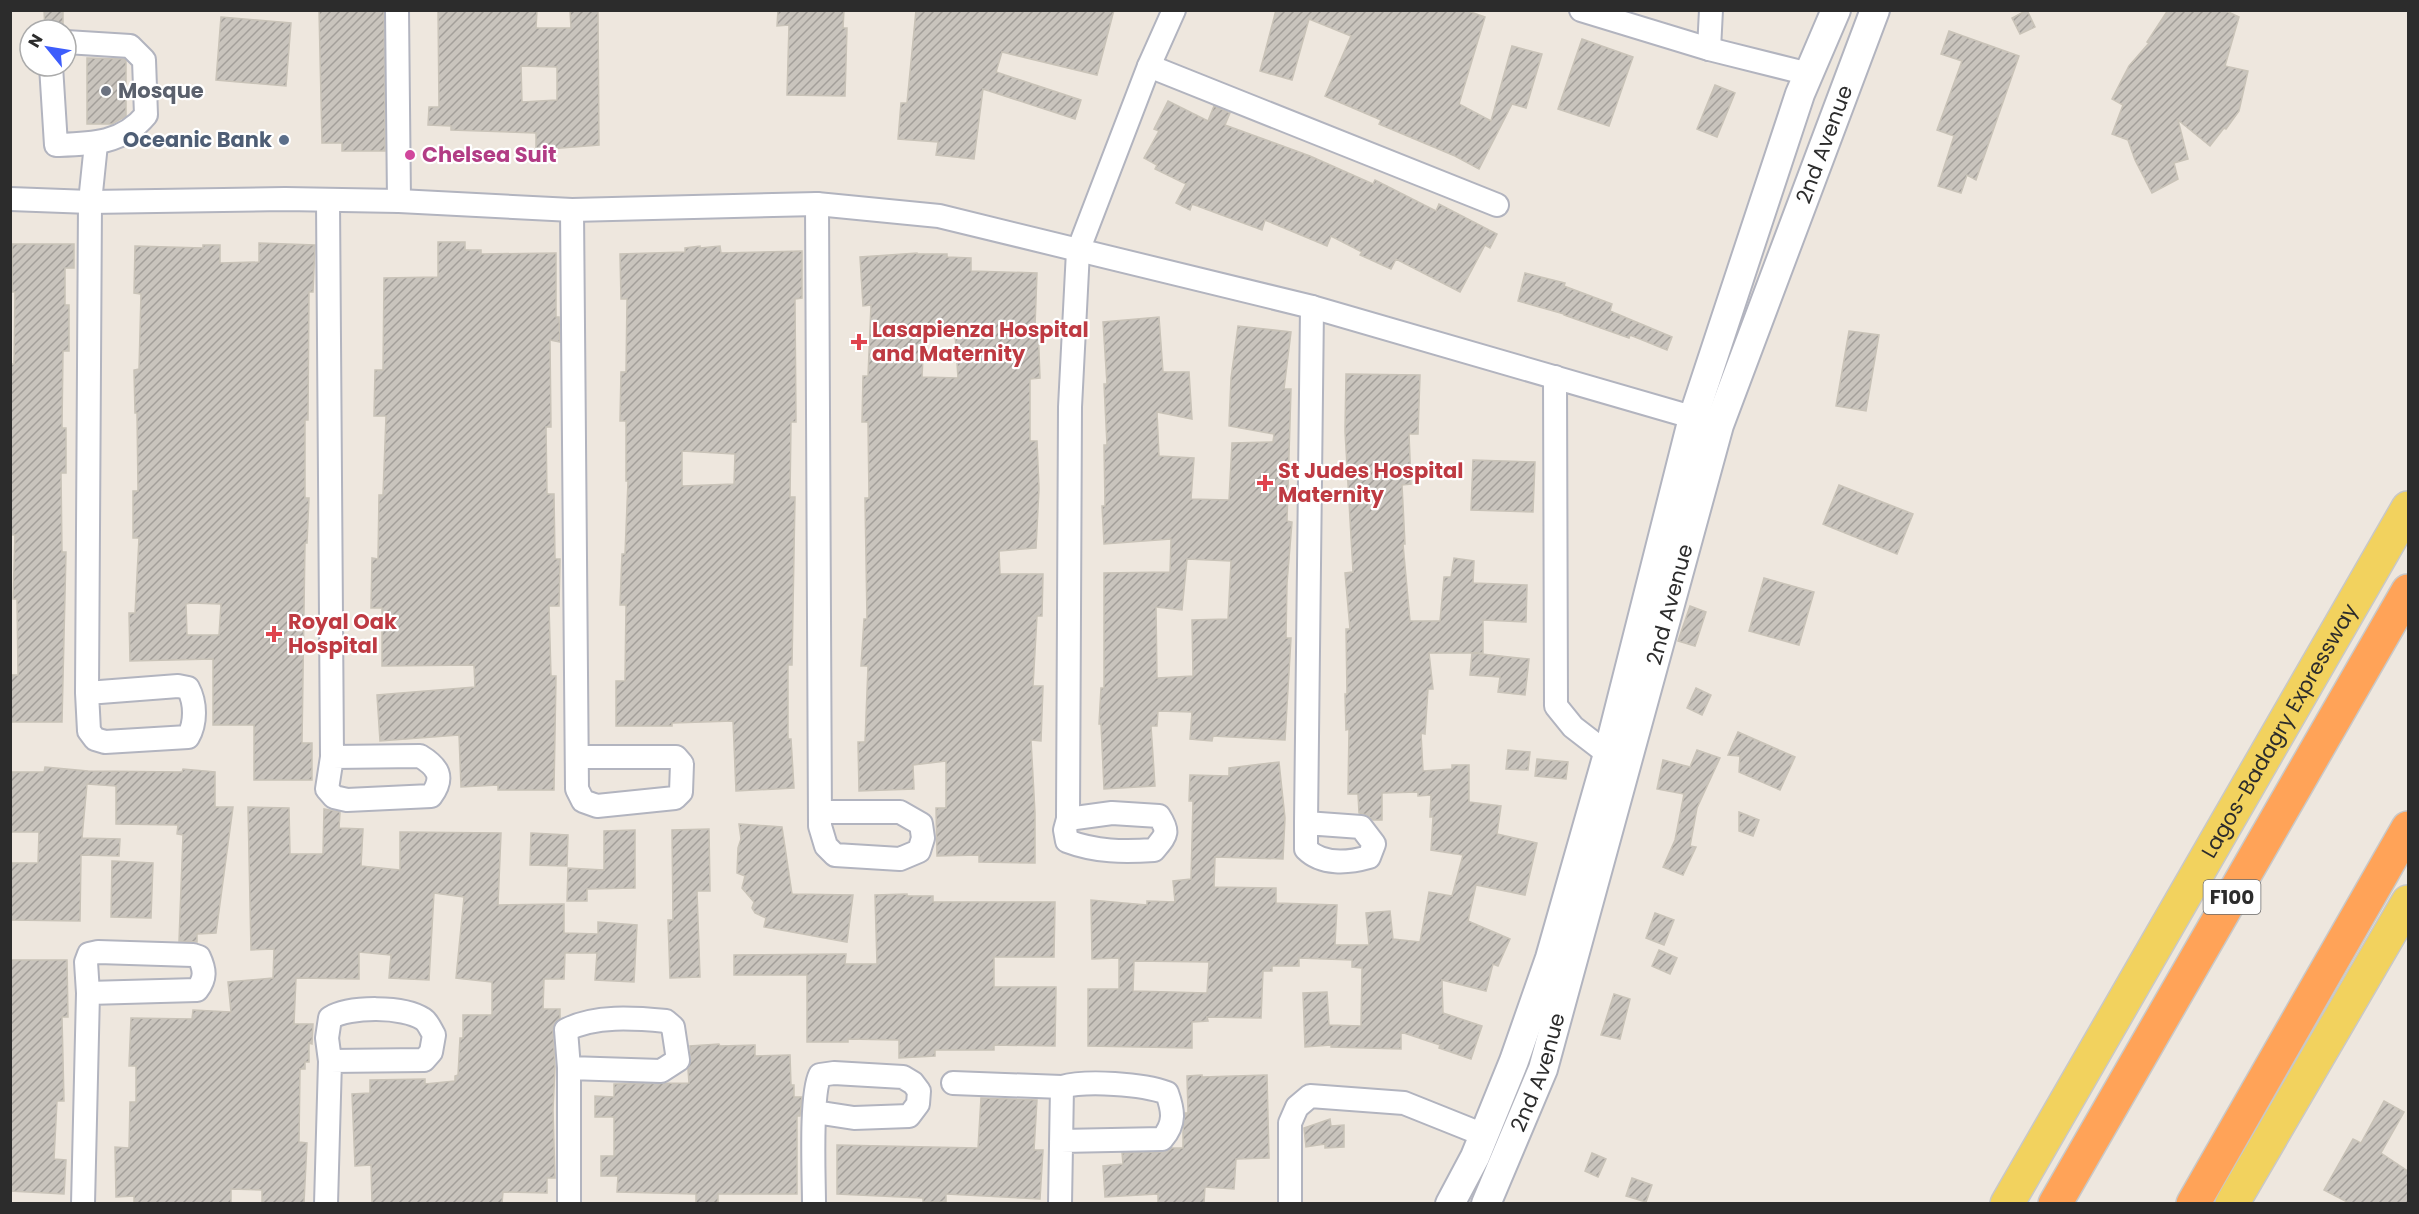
<svg xmlns="http://www.w3.org/2000/svg" width="2419" height="1214" viewBox="0 0 2419 1214" font-family="Poppins,sans-serif">
<style>
.building{fill:url(#building-hatch);stroke:#c9c3b8;stroke-width:1.5;fill-rule:evenodd}
.lines{fill:none;stroke-linecap:round;stroke-linejoin:round}
.minor-casing{stroke:#b2b4bf;stroke-width:26}
.tertiary-casing{stroke:#b2b4bf;stroke-width:32}
.primary-casing{stroke:#c8c8c8;stroke-width:36}
.motorway-casing{stroke:#c8c8c8;stroke-width:36}
.minor{stroke:#fff;stroke-width:22}
.tertiary{stroke:#fff;stroke-width:28}
.primary{stroke:#f2d25e;stroke-width:33}
.motorway{stroke:#ffa358;stroke-width:33}
.worship-dot{fill:#6b7280;stroke:#fff;stroke-width:2}
.service-dot{fill:#5c6f8a;stroke:#fff;stroke-width:2}
.hotel-dot{fill:#d1479c;stroke:#fff;stroke-width:2}
.health-dot{fill:#e0444e;stroke:#fff;stroke-width:2}
.labels{text-anchor:middle;stroke-width:4.5;stroke-linejoin:round;paint-order:stroke}
.shield{fill:#fff;stroke:#6b6b6b;stroke-width:1.5}
.shield-label{font-size:20px;font-weight:bold;fill:#2c2c2c}
.worship-label{font-size:21px;font-weight:bold;fill:#5b616d;stroke:#fff;text-anchor:start}
.service-label{font-size:21px;font-weight:bold;fill:#4e5e75;stroke:#fff;text-anchor:end}
.street-label{font-size:21px;fill:#2c2c2c;stroke:#fff}
.hotel-label{font-size:21px;font-weight:bold;fill:#b23c85;stroke:#fff;text-anchor:start}
.health-label{font-size:21px;font-weight:bold;fill:#be3a42;stroke:#fff;text-anchor:start}
</style>
<defs>
<pattern id="building-hatch" width="6" height="6" patternUnits="userSpaceOnUse" patternTransform="scale(1.5)"><rect width="6" height="6" fill="#c9c4bd"/><path d="M-1 1l2-2M0 6l6-6M5 7l2-2" fill="none" stroke="#a39f9a"/></pattern>
</defs>
<rect width="100%" height="100%" fill="#eee7de"/>
<g class="building">
<path d="M44,10H63V29L45,30Z"/>
<path d="M319,10H384L385,151H342V143H322Z"/>
<path d="M438,10H537L536,28H571L570,10H598L599,145L536,150V133L451,130V126L428,125L429,107H439ZM521,66L557,67V100L522,102Z"/>
<path d="M778,10H844L843,28H847L845,96L787,95L789,25L777,26Z"/>
<path d="M916,10H1114L1097,75L1002,52L996,72L1081,100L1075,119L983,89L974,159L936,155L938,142L898,139L901,103H907Z"/>
<path d="M1276,10H1465L1485,17L1459,104L1491,121L1512,46L1542,54L1526,108L1512,104L1479,169L1455,156L1379,124L1381,120L1325,96L1351,36L1309,19L1292,80L1260,71Z"/>
<path d="M2027,10L2035,27L2020,34L2012,18Z"/>
<path d="M2168,10H2224L2239,17L2225,66L2248,71L2239,111L2226,129L2224,128L2210,146L2178,120L2188,159L2174,163L2178,179L2152,193L2135,160L2128,140L2112,134L2123,105L2112,99L2129,66L2149,43L2147,42Z"/>
<path d="M221,17L291,23L286,86L216,80Z"/>
<path d="M1949,31L2019,56L1976,180L1967,175L1961,193L1938,186L1954,136L1937,130L1962,61L1941,54Z"/>
<path d="M1582,39L1633,57L1609,126L1558,109Z"/>
<path d="M87,58L124,59L126,61V116L112,124H87Z"/>
<path d="M1715,85L1735,93L1717,137L1697,129Z"/>
<path d="M1168,101L1208,121L1214,106L1230,113L1225,125L1310,156L1373,184L1375,180L1436,211L1439,204L1497,234L1490,248L1485,245L1460,292L1396,259L1391,269L1360,255L1362,252L1331,236L1327,246L1265,220L1262,230L1192,204L1190,210L1176,203L1186,184L1155,169L1157,165L1144,158L1159,131L1154,129Z"/>
<path d="M438,242H465V250H481V254L556,253V317H559L560,342L550,340L551,427H546L547,494H554L555,559H560L559,606H549L551,676H556L554,790H498V785L461,787L459,735L380,741L377,695L475,687L474,665L382,666V608H371L372,558L378,559L379,495H383L386,416H374L375,370H383L384,278L438,277Z"/>
<path d="M259,243L315,245L313,292H309L308,420H305V498H309L307,543H305L302,743H312V780H254V725H213V659L130,661L129,613H135L139,538H133V491H138L137,413H135L134,370L139,369L141,294L134,293L135,246L203,248V245H220V263L259,262ZM191,603L221,604L219,635H187L186,604Z"/>
<path d="M12,244H74V268H65V305H69V351H63L62,428H66V473H61L62,552H66L62,722H10V675H18L17,599H13L15,535H10V364H14L15,292H12Z"/>
<path d="M700,246V248L720,246L721,253L802,251V298L795,299L796,422H791L790,497H795L792,665H788V739H791L794,788L736,791L733,721L672,723V726H616V681H625L626,605H620L622,554H625L628,481H626V421H620L621,372H626L627,299H621L620,254L685,252V248ZM682,451L735,454L734,484L682,486Z"/>
<path d="M917,253V254H947V257L971,258V271L1037,273L1035,326H1038L1040,378L1030,379V441H1037L1039,489L1036,548L999,551L1000,574H1043L1042,616H1037L1033,686H1043L1041,741L1031,740L1035,813V863L979,862V855L937,856L936,808H946V761L913,765L914,789L859,791L858,742H865L868,666H861L864,619H867L865,498H869L868,422H862L863,376H868L871,305L863,306L860,257ZM955,334L958,378L922,377L924,337Z"/>
<path d="M1525,273L1565,283L1564,286L1612,304L1610,311L1672,337L1667,350L1630,335L1629,338L1564,315V314L1518,301Z"/>
<path d="M1159,317L1163,372H1189L1192,419L1157,412L1159,456L1194,458L1191,499L1229,500L1232,443L1273,442L1274,434L1229,426L1231,378L1238,326L1291,332L1284,389H1291L1287,521L1292,522L1287,583L1286,638H1291L1285,740L1213,736L1212,741L1190,739L1192,712L1158,711L1157,726H1151L1155,786L1104,789L1101,724H1099L1101,688H1104V573L1170,572L1171,539L1104,544L1102,506H1105L1104,445H1107L1104,384H1107L1103,322ZM1187,559L1231,561L1228,619L1192,620L1193,676L1157,678L1156,607L1182,610Z"/>
<path d="M1849,331L1879,335L1866,411L1836,406Z"/>
<path d="M1346,374L1420,375L1418,434H1409L1411,484L1402,485L1405,544H1403L1410,621H1440L1444,577H1451L1454,558L1474,561L1473,583L1527,585L1526,622L1483,620V653H1429L1433,689H1428L1425,734L1421,733L1423,771L1452,769V765H1469V802L1501,806L1497,834L1537,843L1525,895L1476,885L1468,921L1510,939L1498,966L1493,964L1486,991L1442,980L1443,1013L1482,1026L1471,1059L1439,1048L1440,1045L1401,1032V1049L1331,1047V1045L1305,1047L1303,993L1327,992L1329,1025L1361,1026L1362,968L1352,967V960L1299,958V966H1272V971H1263L1261,1018L1207,1017L1208,1021L1192,1022V1048L1088,1046V989H1119V958L1092,959L1091,900L1147,905V901L1175,902L1173,881L1191,879L1193,801H1189L1190,775L1229,776V768L1279,762L1285,818L1283,859L1215,857L1214,887L1276,888V903L1337,905L1335,945H1369L1366,913L1390,911L1393,939L1420,942L1429,892L1452,896L1463,855L1431,850L1433,817H1430L1431,795L1418,796V792L1382,793V820H1373L1367,815L1359,813L1358,794H1348L1349,729L1346,730L1345,694H1347L1346,629H1350L1345,573L1353,572L1345,431ZM1134,961L1209,962L1207,993L1133,991Z"/>
<path d="M1473,460L1535,462L1533,512L1471,510Z"/>
<path d="M1839,485L1913,514L1897,554L1823,524Z"/>
<path d="M1764,578L1814,592L1799,645L1749,631Z"/>
<path d="M1690,606L1706,612L1695,646L1678,641Z"/>
<path d="M1472,653L1529,659L1525,695L1498,692L1500,677L1470,675Z"/>
<path d="M1696,688L1711,695L1702,715L1687,708Z"/>
<path d="M1738,732L1795,757L1780,790L1739,772L1740,756L1728,755Z"/>
<path d="M1508,750L1530,752L1528,770L1506,769Z"/>
<path d="M1697,750L1720,758L1697,808L1690,846L1696,847L1683,875L1663,867L1675,840L1684,794L1657,789L1663,760L1690,767Z"/>
<path d="M1537,759L1568,762L1566,779L1535,776Z"/>
<path d="M45,767L88,771L182,772L183,769L215,772V807H233L216,933L197,934V942L179,941L183,835L177,834L178,825L116,824V786L87,784L82,838L120,839L119,856L81,855L80,921L10,920V863H38L39,832H10V772H44Z"/>
<path d="M248,807L289,808L290,854H323L324,809L340,812L339,828L363,829L361,866L400,870V832L501,833L498,905L564,904V933L598,934V922L637,925L634,982L595,980L597,953H565L564,979H544L543,1009H560V1018L554,1024L553,1031L555,1067L553,1110L555,1178H547V1193L503,1192L502,1203H372L371,1165L355,1166L352,1094L370,1093V1080L425,1079V1084L455,1081V1076L458,1075L460,1038H463V1015H492V982L456,978L464,897L434,893L429,980L389,978L391,955L359,952V979L296,978L294,1024H313L312,1044L309,1043V1062H305V1069H300L299,1142L307,1143L304,1203H262V1190L231,1189V1203H134V1196L116,1197L115,1147L129,1148L130,1102H136V1066H129L131,1018L192,1019L193,1010L231,1012L228,982L273,978L274,949L251,950Z"/>
<path d="M1739,812L1759,820L1753,836L1739,831Z"/>
<path d="M739,824L782,827L792,894L853,895L847,942L764,927L766,918L755,913L752,908L754,902L742,888L745,876L737,873L738,848L741,839Z"/>
<path d="M709,829L710,891H697L700,977L670,978L668,920H673L672,830Z"/>
<path d="M635,830V888L587,889V901H567L568,868L604,870V831Z"/>
<path d="M531,833L568,835L567,866L530,865Z"/>
<path d="M112,861L153,863L151,918L111,917Z"/>
<path d="M907,894V896H933V902H1055L1054,957H994V987H1056L1055,1046L994,1045V1050H935V1056L899,1058V1040L848,1039V1042H807V975H734V955L846,954L845,964H877L875,895Z"/>
<path d="M1655,913L1674,920L1664,945L1646,938Z"/>
<path d="M1659,950L1677,958L1670,974L1652,966Z"/>
<path d="M10,960H67L68,1017H62L64,1101H57L54,1159L66,1160L64,1194L10,1191Z"/>
<path d="M1614,994L1630,999L1620,1039L1601,1035Z"/>
<path d="M719,1044L720,1046L755,1045V1056L790,1055L791,1085H794V1097H802L800,1116H797V1194H718V1203H696V1194L617,1192L618,1176H601V1156H614V1117H595V1096L614,1097V1084L689,1083L688,1069L691,1059L690,1046Z"/>
<path d="M1202,1075V1077L1267,1075L1269,1158L1236,1159L1234,1189L1205,1187L1204,1203H1158V1194L1105,1197L1103,1166L1123,1164L1122,1153L1162,1152L1171,1148H1183V1131L1185,1113H1188L1187,1076Z"/>
<path d="M981,1098L1037,1100L1034,1150H1043L1040,1199L946,1194V1202H923V1198L837,1194V1145L978,1148Z"/>
<path d="M2384,1101L2404,1112L2381,1153L2409,1172V1203H2349L2324,1190L2353,1139L2361,1143Z"/>
<path d="M1330,1119L1331,1126L1344,1125V1147L1325,1148V1144L1306,1147L1304,1128Z"/>
<path d="M1592,1153L1606,1159L1598,1177L1585,1171Z"/>
<path d="M1632,1178L1652,1185L1646,1202L1626,1196Z"/>
</g>
<g class="lines">
<g class="minor-casing">
<g id="minor">
<path d="M397,10L399,201"/>
<path d="M1581,10L1709,49L1809,74"/>
<path d="M1709,49L1711,10"/>
<path d="M51,66L56,145C91,144 122,144 146,115L144,60L130,46L66,42"/>
<path d="M1149,66L1497,205"/>
<path d="M10,199L90,202L285,199L399,201L572,210L817,204L939,216L1312,307L1709,422"/>
<path d="M328,201L332,757L327,789L334,797L347,800L431,796C445,777 438,767 420,756L332,757"/>
<path d="M817,204L820,826L826,846L835,855L900,859L919,851L923,838L921,824L900,812H820"/>
<path d="M572,210L577,789L583,801L597,806L675,798L681,792L682,764L676,757H577"/>
<path d="M1555,377L1556,706L1573,727L1608,754"/>
<path d="M87,693L178,686L188,688C196,703 196,723 188,737L105,742L95,739L89,731L87,693L90,202L96,144"/>
<path d="M1068,819L1112,813L1159,816C1170,833 1166,835 1154,850C1124,852 1096,852 1067,841L1065,830L1068,819L1070,407L1078,251L1149,66L1174,10"/>
<path d="M1306,823L1361,827L1374,844L1369,857C1348,863 1322,865 1306,849V823L1312,307"/>
<path d="M569,1068L661,1071L678,1060L673,1027L666,1021C634,1018 595,1015 566,1030L569,1068V1204"/>
<path d="M953,1083L1062,1087"/>
<path d="M83,1204L88,993L86,962L89,954L98,952L193,955L199,957C205,970 206,978 197,990L88,993"/>
<path d="M326,1204L330,1061L327,1038L330,1018C349,1006 404,1006 423,1019C428,1022 431,1030 434,1035L431,1052L424,1060L330,1061"/>
<path d="M814,1204C814,1176 810,1096 820,1075L834,1073L903,1077L913,1083L919,1091L918,1104L909,1116L854,1118L815,1112"/>
<path d="M1060,1204L1062,1087C1086,1080 1143,1084 1167,1093C1173,1110 1176,1123 1162,1139L1061,1141"/>
<path d="M1290,1204V1123L1297,1107L1310,1096L1404,1103L1484,1135"/>
</g>
</g>
<g class="tertiary-casing">
<g id="tertiary">
<path d="M1450,1204L1475,1157L1514,1061L1550,958L1608,754L1693,418L1800,94L1836,10"/>
<path id="s1" d="M1486,1204L1543,1069L1719,425L1875,10"/>
</g>
</g>
<g class="primary-casing">
<g id="primary">
<path id="s2" d="M2007,1204L2408,508"/>
<path d="M2232,1204L2408,902"/>
</g>
</g>
<g class="motorway-casing">
<g id="motorway">
<path d="M2055,1204L2408,591"/>
<path d="M2193,1204L2408,828"/>
</g>
</g>
<use href="#minor" class="minor"/>
<use href="#tertiary" class="tertiary"/>
<use href="#primary" class="primary"/>
<use href="#motorway" class="motorway"/>
</g>
<circle class="worship-dot" cx="106" cy="91" r="6"/>
<circle class="service-dot" cx="284" cy="140" r="6"/>
<circle class="hotel-dot" cx="410" cy="155" r="6"/>
<g class="health-dot">
<path d="M856 333h6v6h6v6h-6v6h-6v-6h-6v-6h6z"/>
<path d="M1262 474h6v6h6v6h-6v6h-6v-6h-6v-6h6z"/>
<path d="M271 625h6v6h6v6h-6v6h-6v-6h-6v-6h6z"/>
</g>
<g class="labels">
<rect class="shield" x="2203.5" y="880" width="57" height="34" rx="4.5"/>
<g class="shield-label">
<text x="2232" y="904">F100</text>
</g>
<g class="worship-label">
<text x="118" y="98">Mosque</text>
</g>
<g class="service-label">
<text x="272" y="147">Oceanic Bank</text>
</g>
<g class="street-label">
<text dy="7" stroke="none"><textPath href="#s1" startOffset="1114">2nd Avenue</textPath></text>
<text dy="7" stroke="none"><textPath href="#s1" startOffset="628">2nd Avenue</textPath></text>
<text dy="7" stroke="none"><textPath href="#s2" startOffset="546">Lagos-Badagry Expressway</textPath></text>
<text dy="7" stroke="none"><textPath href="#s1" startOffset="142">2nd Avenue</textPath></text>
</g>
<g class="hotel-label">
<text x="422" y="162">Chelsea Suit</text>
</g>
<g class="health-label">
<text x="872" y="337">Lasapienza Hospital<tspan x="872" dy="24">and Maternity</tspan></text>
<text x="1278" y="478">St Judes Hospital<tspan x="1278" dy="24">Maternity</tspan></text>
<text x="288" y="629">Royal Oak<tspan x="288" dy="24">Hospital</tspan></text>
</g>
</g>
<rect width="2419" height="1214" fill="none" stroke="#2c2c2c" stroke-width="24"/>
<g transform="translate(48 48) rotate(300)"><circle r="28" fill="#ffffff" stroke="#ababab" stroke-width="1.5"/>
<path d="M0-4.5L10 22L0 15L-10 22Z" fill="#3d5dfc"/>
<text y="-9" font-size="16" font-weight="bold" text-anchor="middle" fill="#2c2c2c">N</text>
</g>
</svg>
